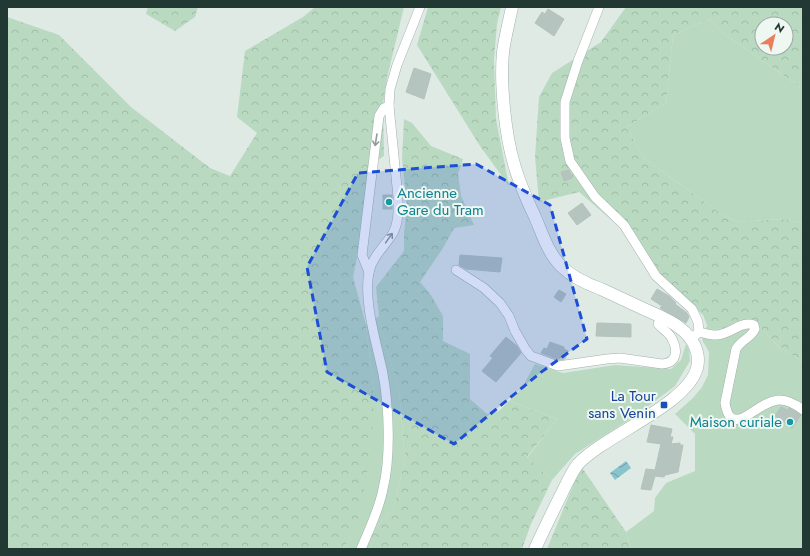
<svg xmlns="http://www.w3.org/2000/svg" width="810" height="556" viewBox="0 0 810 556" font-family="Jost,sans-serif">
<style>
.green{fill:#b9dac1}
.forest{fill:url(#forest-crowns);fill-rule:evenodd}
.water{fill:url(#water-waves)}
.building{fill:#b5c4be;stroke:#b2c3bc}
.lines{fill:none;stroke-linecap:round;stroke-linejoin:round}
.street-casing{stroke:#a2b1ac;stroke-width:10}
.secondary-casing{stroke:#9fb5ad;stroke-width:13}
.street{stroke:#fff;stroke-width:9}
.secondary{stroke:#fff;stroke-width:12}
.oneway{stroke:#909c98}
.marked{fill:#1d4ed8;fill-opacity:0.2;stroke:#1d4ed8;stroke-width:3;stroke-dasharray:8 5;stroke-linejoin:round}
.culture-dot{fill:#0f9aa8;stroke:#eff7f3;stroke-width:1.5}
.transit-dot{fill:#1a4fb4;stroke:#eff7f3;stroke-width:1.5}
.labels{text-anchor:middle;stroke-width:4;stroke-linejoin:round;paint-order:stroke}
.culture-label{font-size:15px;fill:#0d838f;stroke:#eff7f3;text-anchor:start}
.transit-label{font-size:15px;fill:#164399;stroke:#eff7f3;text-anchor:end}
</style>
<defs>
<pattern id="forest-crowns" width="20" height="18" patternUnits="userSpaceOnUse"><rect width="20" height="18" fill="#b9dac1"/><path d="M2 6a3 3 0 1 1 6 0M12 15a3 3 0 1 1 6 0" fill="none" stroke="#9fbca6"/></pattern>
<pattern id="water-waves" width="16" height="10" patternUnits="userSpaceOnUse"><rect width="16" height="10" fill="#89c3cd"/><path d="M0 5q4-4 8 0t8 0" fill="none" stroke="#709fa7"/></pattern>
</defs>
<rect width="100%" height="100%" fill="#dfeae5"/>
<g class="green">
<path d="M709,19L723,33L800,87H803V223L782,219L737,222L720,213L645,159L626,127L666,103L673,35Z"/>
<path d="M379,316L387,350L399,390L405,459L393,510L375,528L364,549H343L357,525L374,394L366,325Z"/>
<path d="M742,319H752L779,347L803,362V549H631L626,532L654,511L655,498L666,483L695,471V434L675,414L693,398L702,387L708,375L709,352L702,340L707,325L712,330L723,328Z"/>
<path d="M686,344L689,350L690,361L675,386L638,414L575,454L552,480L527,458L557,419L509,401L522,388L535,364L563,373L615,365L671,369L681,360Z"/>
</g>
<g class="forest">
<path d="M148,7H198L195,17L175,31L146,14Z"/>
<path d="M315,7H404L387,78L383,104L384,156L369,166L360,243L353,277L366,325L374,394L372,445L357,526L343,549H7V17L59,35L131,107L210,168L230,176L257,133L237,117L245,51L303,17Z"/>
<path d="M428,7H501L497,24L494,60L496,119L509,186L480,146L417,45Z"/>
<path d="M626,7H803V87H800L723,33L709,19L673,35L666,103L626,127L645,159L720,213L737,222L782,219L803,223V362L779,347L752,319H742L723,328L712,330L707,325L703,315L670,285L658,283L622,229L579,192L539,202L535,157L539,97L552,73L601,42ZM762,24H786V48H762Z"/>
<path d="M404,119L412,123L431,146L463,159L458,174L461,196L474,225L454,228L443,248L420,282L431,295L443,316V341L470,354V399L487,414L499,411L509,401L557,419L527,457L552,480L531,524L522,549H364L375,528L393,510L405,459L399,390L387,350L379,316L376,287L404,251V233L407,205L402,159Z"/>
<path d="M581,466L626,532L631,549H547Z"/>
</g>
<path class="water" d="M626,461L631,468L615,480L610,473Z"/>
<g class="building">
<path d="M548,9L564,19L554,36L535,23L542,12L545,14Z"/>
<path d="M414,68L431,74L424,99L406,92Z"/>
<path d="M569,170L572,178L564,181L561,172Z"/>
<rect x="383" y="195" width="9" height="14"/>
<path d="M582,203L591,215L577,225L568,213Z"/>
<path d="M460,255L502,258L500,272L466,269L459,265Z"/>
<path d="M657,289L669,296L676,303L675,304L687,313L689,317L686,323L660,308L662,306L651,299Z"/>
<path d="M559,290L566,294L561,302L554,297Z"/>
<path d="M597,323L631,324V337L596,336Z"/>
<path d="M506,337L517,346L521,353L496,382L482,371L493,358L490,356Z"/>
<path d="M550,342L564,347V349L568,351L565,359L559,360L541,353L544,348L547,349Z"/>
<path d="M781,407L787,410L789,408L791,409L801,415L792,428L775,416Z"/>
<path d="M651,425L672,429L670,437H673L671,444L680,443V445H683L678,472L665,475L664,477L655,476L651,490L641,489L646,469L655,470L661,444L647,442Z"/>
</g>
<g class="lines">
<g class="street-casing">
<g id="street">
<path d="M599,7L578,61L565,102V138L570,161L595,197L624,225L656,276L692,309L698,322L699,332L691,339"/>
<path d="M456,270L484,288L500,303L509,316L515,331L526,350L531,356L558,366L607,359L620,358L662,364C678,363 678,349 671,337C668,332 662,329 658,324L661,317"/>
<path d="M369,272L362,255L379,116L384,108L389,106"/>
<path d="M699,332C704,333 710,335 715,335C729,336 740,320 754,325L755,329C751,338 741,340 736,349L725,403C727,414 730,423 743,418C767,404 777,390 803,410"/>
<path d="M361,549C369,530 379,510 383,489C391,457 389,407 383,374C377,344 363,302 369,272C372,257 385,246 393,233C399,222 398,210 398,197L389,106L390,89L397,65L420,7"/>
</g>
</g>
<g class="secondary-casing">
<path id="secondary" d="M512,7C509,22 505,37 503,52C500,83 505,134 514,164C519,182 527,200 535,217C542,233 548,253 561,266C572,277 587,284 601,289C616,296 631,303 646,310C657,315 670,320 680,328C692,337 701,352 697,368C687,405 605,435 578,464C571,473 566,485 561,495C552,513 543,531 535,549"/>
</g>
<use href="#street" class="street"/>
<use href="#secondary" class="secondary"/>
</g>
<defs><path id="oneway-shaft" d="M-6 0H5M1.5-3L5.5 0L1.5 3" fill="none" stroke-width="1.6" stroke-linecap="round" stroke-linejoin="round"/></defs>
<g class="oneway">
<use href="#oneway-shaft" transform="translate(376 140) rotate(99)"/>
<use href="#oneway-shaft" transform="translate(389 238) rotate(-55)"/>
</g>
<path class="marked" d="M476,164L550,205L587,339L540,373L454,444L327,372L307,267L358,173Z"/>
<g class="culture-dot">
<circle cx="389" cy="202" r="4"/>
<circle cx="790" cy="422" r="4"/>
</g>
<rect class="transit-dot" x="660" y="401" width="8" height="8" rx="2"/>
<g class="labels">
<g class="culture-label">
<text x="397" y="198">Ancienne<tspan x="397" dy="17">Gare du Tram</tspan></text>
<text x="782" y="427" text-anchor="end">Maison curiale</text>
</g>
<g class="transit-label">
<text x="656" y="401">La Tour<tspan x="656" dy="17">sans Venin</tspan></text>
</g>
</g>
<rect width="810" height="556" fill="none" stroke="#213932" stroke-width="16"/>
<g transform="translate(774 36) rotate(35)"><circle r="19" fill="#eff7f3" stroke="#9daba6"/>
<path d="M0-3L7 15L0 10L-7 15Z" fill="#eb7d5b"/>
<text y="-6" font-size="11" font-weight="bold" text-anchor="middle" fill="#213932">N</text>
</g>
</svg>
